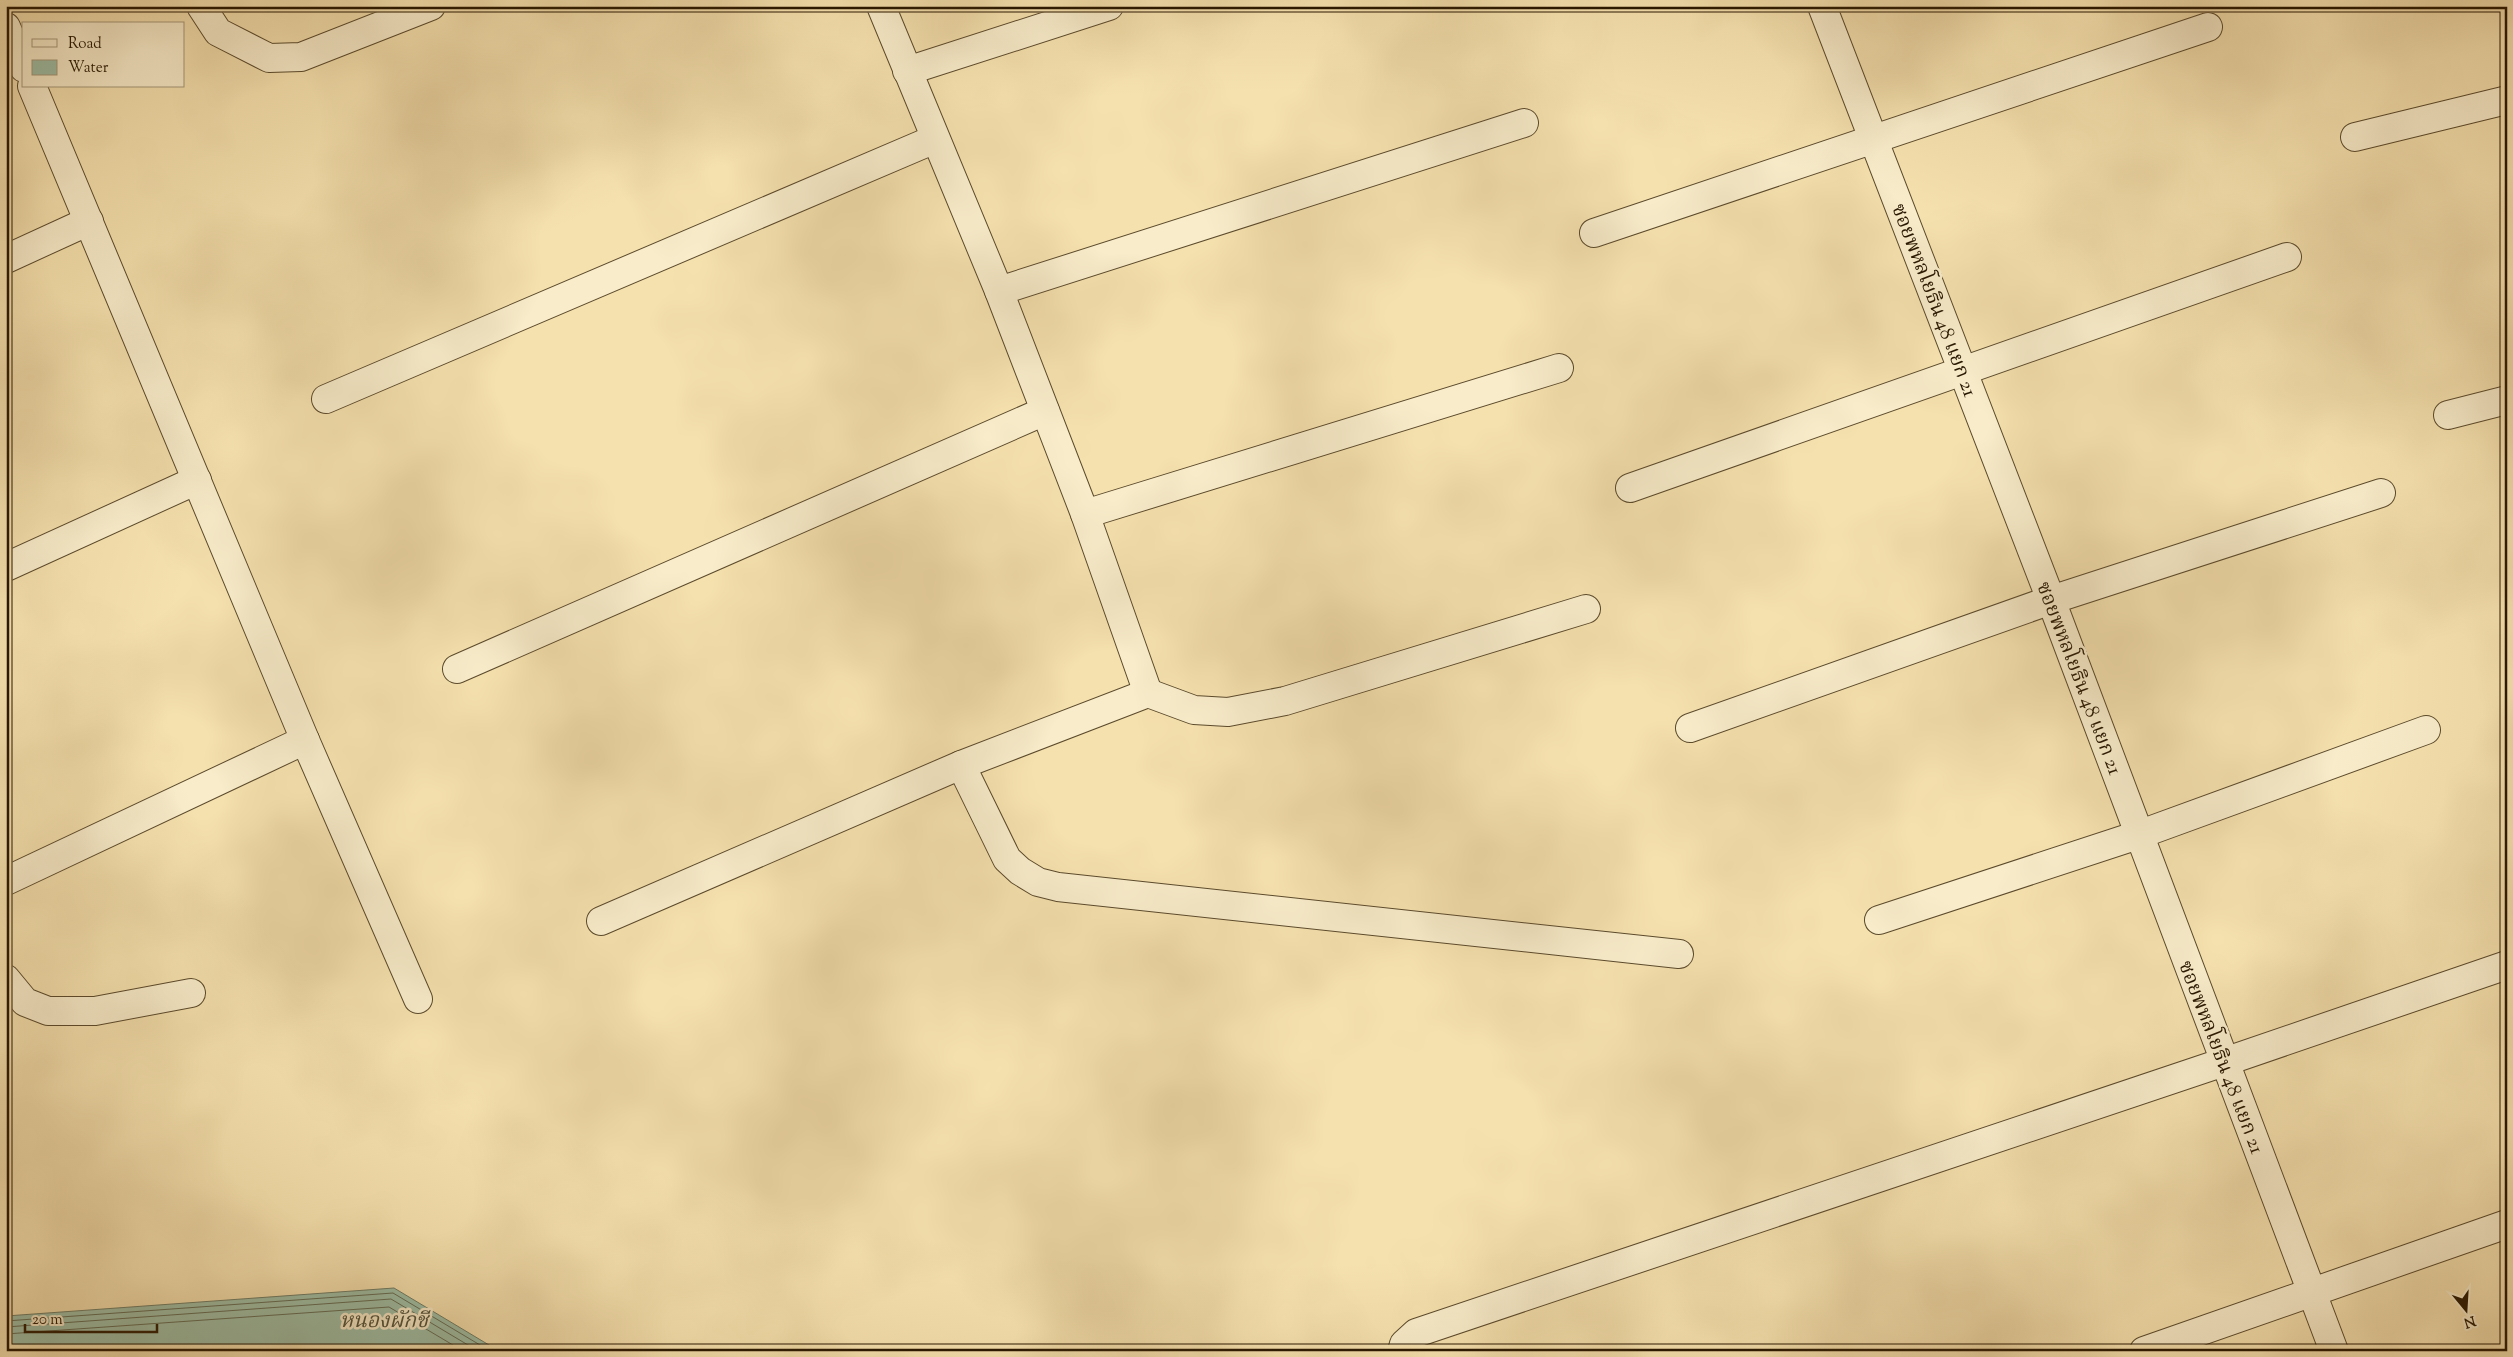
<svg xmlns="http://www.w3.org/2000/svg" width="2513" height="1357" viewBox="0 0 2513 1357" font-family="'Sorts Mill Goudy','Noto Serif Thai',serif">
<style>
.water{fill:#9dbea6;stroke:#6e7b64}
.lines{fill:none;stroke-linecap:round;stroke-linejoin:round}
.shore{stroke:#626a53;stroke-width:1}
.minor-casing{stroke:#5b4a2c;stroke-width:30}
.minor{stroke:#f8ecca;stroke-width:28}
.labels{text-anchor:middle;stroke-width:5;stroke-linejoin:round;paint-order:stroke}
.street-label{font-size:20px;fill:#281700;stroke:#f8ecca}
.water-label{font-size:21px;font-style:italic;fill:#51513a;stroke:#f8ecca}
</style>
<rect width="100%" height="100%" fill="#f5e1ae"/>
<filter id="stains"><feTurbulence type="fractalNoise" baseFrequency=".004" numOctaves="4"/><feColorMatrix values="0 0 0 0 .2 0 0 0 0 .09 0 0 0 0 .02 0 0 0 .5 -.17"/></filter>
<radialGradient id="worn" r=".72"><stop offset=".6" stop-color="#630" stop-opacity="0"/><stop offset="1" stop-color="#630" stop-opacity=".3"/></radialGradient>
<path class="water" d="M394,1288L499,1351H6V1316Z"/>
<g class="lines">
<g class="shore">
<path d="M6,1321L393,1293L490,1351"/>
<path d="M6,1327L391,1299L478,1351"/>
<path d="M6,1334L389,1307L463,1351"/>
</g>
<g class="minor-casing">
<g id="minor">
<path d="M201,6L218,32L269,58L301,57L431,6"/>
<path d="M881,6L999,291L1085,514L1148,693"/>
<path d="M1822,6L2051,600L2334,1351"/>
<path d="M6,27L24,68"/>
<path d="M907,71L1109,6"/>
<path d="M32,86L305,740L418,999"/>
<path d="M2355,137L2507,100"/>
<path d="M1594,233L2208,27"/>
<path d="M6,259L89,221"/>
<path d="M999,291L1524,123"/>
<path d="M326,399L935,139"/>
<path d="M2448,415L2507,400"/>
<path d="M1630,488L2287,257"/>
<path d="M1085,514L1559,368"/>
<path d="M6,567L197,480"/>
<path d="M457,669L1045,411"/>
<path d="M1690,728L2051,600L2381,493"/>
<path d="M961,765L1007,859L1020,871L1038,882L1058,887L1679,954"/>
<path d="M6,881L305,740"/>
<path d="M1879,920L2138,835L2426,730"/>
<path d="M601,921L961,765L1148,693L1194,710L1228,712L1285,701L1586,609"/>
<path d="M6,979L25,1002L48,1011H95L191,993"/>
<path d="M1402,1351L1404,1344L1416,1333L2224,1062L2507,965"/>
<path d="M2144,1351L2507,1224"/>
</g>
</g>
<use href="#minor" class="minor"/>
</g>
<g class="labels">
<g class="street-label">
<text transform="translate(1935 300) rotate(69)" y="7">ซอยพหลโยธิน 48 แยก 21</text>
<text transform="translate(2080 678) rotate(69)" y="7">ซอยพหลโยธิน 48 แยก 21</text>
<text transform="translate(2222 1057) rotate(69)" y="7">ซอยพหลโยธิน 48 แยก 21</text>
</g>
<g class="water-label">
<text x="384" y="1327">หนองผักชี</text>
</g>
</g>
<rect width="2513" height="1357" fill="none" stroke="#f5e1ae" stroke-width="25"/>
<rect x="8" y="8" width="2498" height="1342" fill="none" stroke="#281700" stroke-width="2.5"/>
<rect x="12" y="12" width="2488" height="1332" fill="none" stroke="#281700"/>
<rect x="22" y="22" width="162" height="65" fill="#f8ecca" stroke="#a59779"/>
<rect x="32" y="39" width="25" height="8" fill="#f8ecca" stroke="#a59779"/>
<text x="68" y="48" font-size="15" fill="#281700">Road</text>
<rect x="32" y="60" width="25" height="15" fill="#9dbea6" stroke="#a59779"/>
<text x="68" y="72" font-size="15" fill="#281700">Water</text>
<g transform="translate(2466 1310) rotate(162)" stroke="#f8ecca" stroke-width="4" paint-order="stroke">
<path d="M0-4L9 19L0 12L-9 19Z" fill="#281700"/>
<text y="-8" font-size="14" font-weight="bold" text-anchor="middle" fill="#281700">N</text>
</g>
<path d="M25 1324v8h132v-8" fill="none" stroke="#281700" stroke-width="2.5"/>
<text x="32" y="1324" font-size="15" fill="#281700" stroke="#f8ecca" stroke-width="4" paint-order="stroke">20 m</text>
<rect width="100%" height="100%" filter="url(#stains)"/>
<rect width="100%" height="100%" fill="url(#worn)"/>
</svg>
